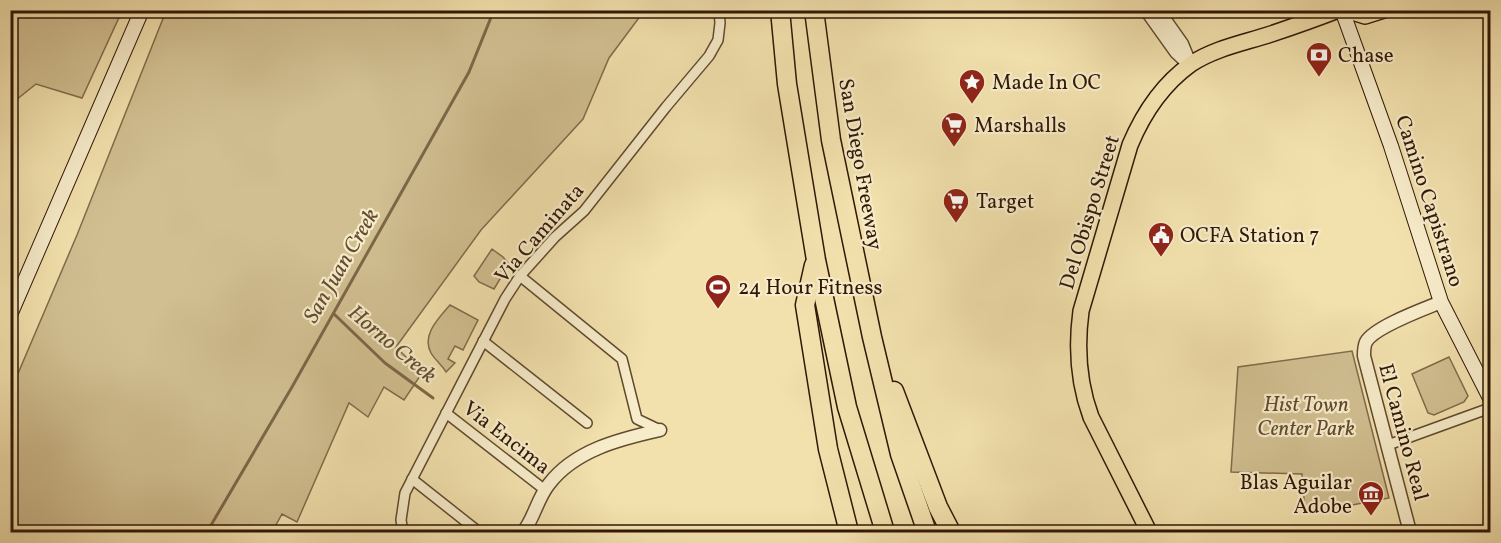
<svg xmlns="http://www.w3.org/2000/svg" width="1501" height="543" viewBox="0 0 1501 543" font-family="Vollkorn,serif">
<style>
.green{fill:#d1bf91;stroke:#816b4c;stroke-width:1.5}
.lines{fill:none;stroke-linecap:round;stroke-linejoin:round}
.stream{stroke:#7d6748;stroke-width:3}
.minor-casing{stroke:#614a30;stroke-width:12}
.tertiary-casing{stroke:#614a30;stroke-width:15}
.secondary-casing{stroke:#311706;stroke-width:16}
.primary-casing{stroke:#311706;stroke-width:18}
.motorway-casing{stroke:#311706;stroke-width:21}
.minor{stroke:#f7ecca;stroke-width:9}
.tertiary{stroke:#f7ecca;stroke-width:12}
.secondary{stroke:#f7ecca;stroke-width:14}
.primary{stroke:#f2e1ad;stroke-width:15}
.motorway{stroke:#f2e1ad;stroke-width:18}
.labels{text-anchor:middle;stroke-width:4.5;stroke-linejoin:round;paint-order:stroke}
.poi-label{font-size:21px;fill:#311706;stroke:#f7ecca;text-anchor:start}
.street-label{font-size:21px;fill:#311706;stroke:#f7ecca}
.park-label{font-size:21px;font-style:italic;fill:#614930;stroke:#f7ecca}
.water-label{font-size:22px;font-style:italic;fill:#644c32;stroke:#f7ecca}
</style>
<rect width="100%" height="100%" fill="#f2e1ad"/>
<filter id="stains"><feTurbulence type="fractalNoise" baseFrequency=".00333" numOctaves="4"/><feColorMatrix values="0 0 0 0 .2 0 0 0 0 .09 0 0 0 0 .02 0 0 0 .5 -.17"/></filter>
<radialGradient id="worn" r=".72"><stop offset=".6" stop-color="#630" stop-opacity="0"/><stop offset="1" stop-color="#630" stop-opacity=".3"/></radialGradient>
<g class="green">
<path d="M11,10L122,11L82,98L36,84L11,104Z"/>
<path d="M166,11H644L609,58L583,119L481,230L396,347L422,373L404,400L384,387L368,417L349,403L297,522L282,514L272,532H11V390L77,235Z"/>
<path d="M492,249L503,257L509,264L494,289L479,282L474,276Z"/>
<path d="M450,305L478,320L463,350L455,346L448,359L455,363L446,372C442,365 435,360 431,353C421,335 439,318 450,305Z"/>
<path d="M1352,351L1389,498L1305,514L1302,474L1231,472L1238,367Z"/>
<path d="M1449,357L1468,396L1464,402L1434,415L1428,413L1412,374Z"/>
</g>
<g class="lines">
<g class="stream">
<path d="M334,314L385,363L433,398"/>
<path d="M207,532L292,387L469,72L494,10"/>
</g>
<g class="minor-casing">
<g id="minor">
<path d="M520,276L622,359L637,419L660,430"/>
<path d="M483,341L587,423"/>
<path d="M446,413L545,490"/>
<path d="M1388,445L1490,408"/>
<path d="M412,479L479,532"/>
<path d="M403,532L401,520L405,493L505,299L520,276L555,237L584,211L666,107L709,56L718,40L720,23L719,10"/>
</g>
</g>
<g class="tertiary-casing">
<g id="tertiary">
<path d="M1146,10L1176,52L1190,65"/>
<path d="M1158,10L1182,44L1189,61"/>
<path d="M523,532C534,519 537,499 549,484C575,450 620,439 660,430"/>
<path d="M1410,532L1364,356C1364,352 1364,346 1366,342C1374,327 1424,309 1441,302"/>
</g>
</g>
<g class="secondary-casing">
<g id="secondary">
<path d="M1342,10L1391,146L1441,302L1490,398"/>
<path d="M10,315L142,10"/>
</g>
</g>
<g class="primary-casing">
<g id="primary">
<path d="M1346,10L1365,16L1384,10"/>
<path d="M1149,532L1091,417C1078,382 1076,348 1081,311L1130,145C1143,114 1163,84 1191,64C1213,49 1243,43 1268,35C1292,27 1315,19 1338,10"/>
</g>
</g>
<g class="motorway-casing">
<g id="motorway">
<path d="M780,10L787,84L816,260L847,407L885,532"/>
<path d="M814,10L831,140L872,337L900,454L927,532"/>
<path d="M814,265L805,305L828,449L849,532"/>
<path d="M894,391L938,507L951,532"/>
</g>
</g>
<use href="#minor" class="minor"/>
<use href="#tertiary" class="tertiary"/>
<use href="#secondary" class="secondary"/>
<use href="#primary" class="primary"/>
<use href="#motorway" class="motorway"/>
</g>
<defs>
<g id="bank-pin" transform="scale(1.35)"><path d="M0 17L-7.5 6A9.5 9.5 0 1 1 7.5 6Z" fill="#8f2418" stroke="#f7ecca"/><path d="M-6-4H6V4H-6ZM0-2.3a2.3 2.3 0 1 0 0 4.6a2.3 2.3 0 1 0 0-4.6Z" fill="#fff"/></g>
<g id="sight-pin" transform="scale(1.35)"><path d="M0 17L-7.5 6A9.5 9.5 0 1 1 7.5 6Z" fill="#8f2418" stroke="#f7ecca"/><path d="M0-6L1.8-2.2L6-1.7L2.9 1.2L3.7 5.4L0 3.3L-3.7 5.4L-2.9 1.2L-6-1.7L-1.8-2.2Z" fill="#fff"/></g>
<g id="supermarket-pin" transform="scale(1.35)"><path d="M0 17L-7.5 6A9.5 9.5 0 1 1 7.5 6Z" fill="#8f2418" stroke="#f7ecca"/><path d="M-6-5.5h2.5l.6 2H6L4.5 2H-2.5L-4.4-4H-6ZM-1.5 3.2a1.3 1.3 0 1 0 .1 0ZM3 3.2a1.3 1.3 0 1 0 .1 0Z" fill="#fff"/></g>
<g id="civic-pin" transform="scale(1.35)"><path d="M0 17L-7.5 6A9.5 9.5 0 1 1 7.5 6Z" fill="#8f2418" stroke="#f7ecca"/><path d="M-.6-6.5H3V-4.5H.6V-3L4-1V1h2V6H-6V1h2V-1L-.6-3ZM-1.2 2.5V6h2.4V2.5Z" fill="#fff"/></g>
<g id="stadium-pin" transform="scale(1.35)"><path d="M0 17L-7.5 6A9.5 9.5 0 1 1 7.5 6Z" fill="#8f2418" stroke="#f7ecca"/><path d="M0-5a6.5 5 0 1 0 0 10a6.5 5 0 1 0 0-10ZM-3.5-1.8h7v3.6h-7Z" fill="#fff"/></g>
<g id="museum-pin" transform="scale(1.35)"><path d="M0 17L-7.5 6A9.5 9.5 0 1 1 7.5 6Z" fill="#8f2418" stroke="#f7ecca"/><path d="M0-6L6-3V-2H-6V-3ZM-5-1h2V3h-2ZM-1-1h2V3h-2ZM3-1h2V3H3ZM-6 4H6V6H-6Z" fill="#fff"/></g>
</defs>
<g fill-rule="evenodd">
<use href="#bank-pin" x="1319" y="55"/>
<use href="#sight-pin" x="972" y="82"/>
<use href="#supermarket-pin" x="954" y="125"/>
<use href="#supermarket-pin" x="956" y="201"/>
<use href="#civic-pin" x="1161" y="235"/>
<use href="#stadium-pin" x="718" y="287"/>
<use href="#museum-pin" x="1371" y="494"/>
</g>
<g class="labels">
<g class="poi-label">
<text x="1338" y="62">Chase</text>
<text x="992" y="89">Made In OC</text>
<text x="974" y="132">Marshalls</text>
<text x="976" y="208">Target</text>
<text x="1180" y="242">OCFA Station 7</text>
<text x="738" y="294">24 Hour Fitness</text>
<text x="1352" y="489" text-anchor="end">Blas Aguilar<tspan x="1352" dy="24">Adobe</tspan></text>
</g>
<g class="street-label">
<text transform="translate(861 164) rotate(80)" y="7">San Diego Freeway</text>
<text transform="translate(1430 201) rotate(72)" y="7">Camino Capistrano</text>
<text transform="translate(1089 212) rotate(-73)" y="7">Del Obispo Street</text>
<text transform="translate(539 233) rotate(-49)" y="7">Via Caminata</text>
<text transform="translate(1404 432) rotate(75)" y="7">El Camino Real</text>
<text transform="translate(507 437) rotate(38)" y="7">Via Encima</text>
</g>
<g class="park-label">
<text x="1306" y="411">Hist Town<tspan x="1306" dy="24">Center Park</tspan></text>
</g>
<g class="water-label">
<text transform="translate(340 265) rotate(-60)" y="8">San Juan Creek</text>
<text transform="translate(393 343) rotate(40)" y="8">Horno Creek</text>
</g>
</g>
<rect width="1501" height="543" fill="none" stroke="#f2e1ad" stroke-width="36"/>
<rect x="12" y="12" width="1477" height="519" fill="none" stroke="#311706" stroke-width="3"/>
<rect x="18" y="18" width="1465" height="507" fill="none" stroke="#311706" stroke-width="1.5"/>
<rect width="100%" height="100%" filter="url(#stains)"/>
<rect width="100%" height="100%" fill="url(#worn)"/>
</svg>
